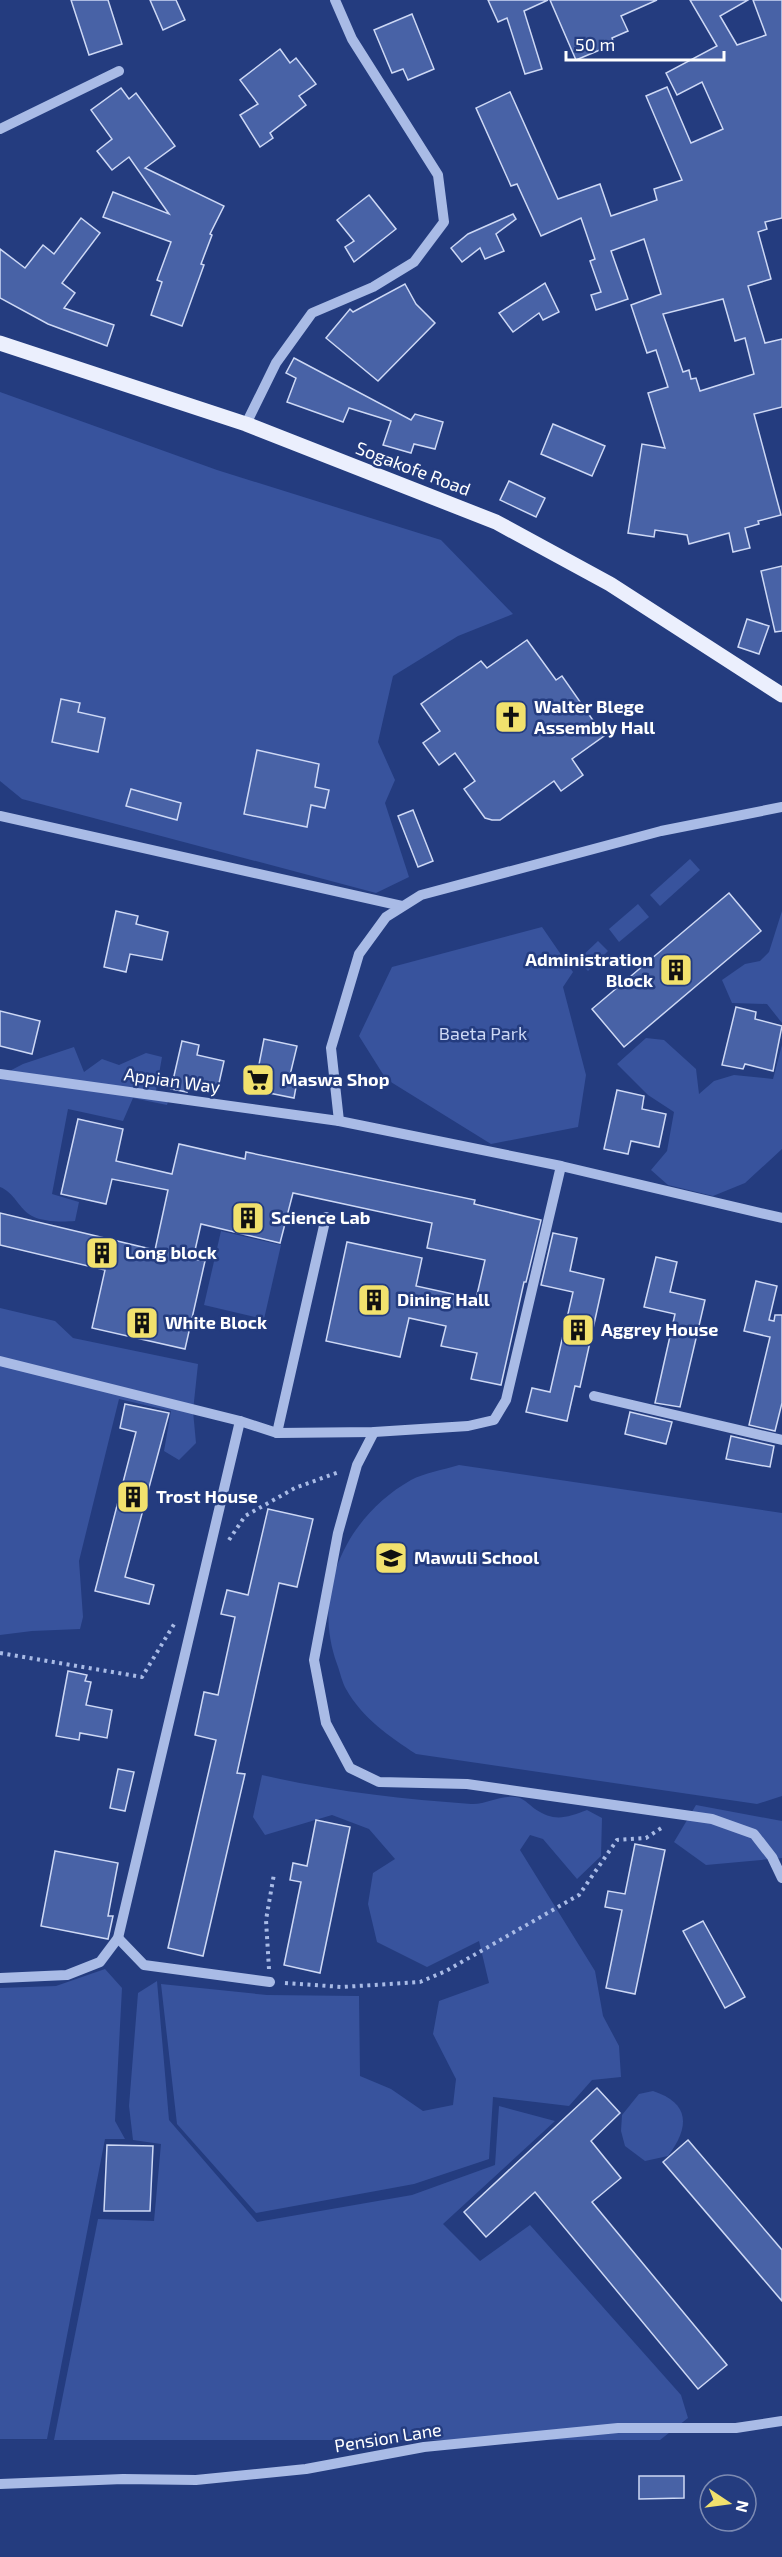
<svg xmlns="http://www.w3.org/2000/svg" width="782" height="2557" viewBox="0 0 782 2557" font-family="'Exo 2',sans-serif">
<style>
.green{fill:#38539d}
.building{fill:#4862a6;stroke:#cdd8f5;stroke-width:1.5;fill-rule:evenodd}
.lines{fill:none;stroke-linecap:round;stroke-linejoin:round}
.path{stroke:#a9bbe6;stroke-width:4;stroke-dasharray:3 4.5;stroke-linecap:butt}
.minor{stroke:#a9bbe6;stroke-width:10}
.major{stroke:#ebeffd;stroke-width:15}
.labels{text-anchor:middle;stroke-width:5;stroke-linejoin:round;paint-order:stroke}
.street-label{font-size:18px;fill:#fff;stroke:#243c7f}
.poi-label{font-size:18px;font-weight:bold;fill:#fff;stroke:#243c7f;text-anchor:start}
.park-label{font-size:18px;fill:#cdd8f5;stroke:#243c7f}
</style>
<rect width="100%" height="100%" fill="#243c7f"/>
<g class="green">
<path d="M0,392L217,470L441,540L513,614L458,636L393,676L378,742L395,780L385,803L409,877L376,893L22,799L0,781Z"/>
<path d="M690,859L700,870L660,906L650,895Z"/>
<path d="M638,904L649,917L619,942L609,929Z"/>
<path d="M782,911V1023L767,1004L732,1003L722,980L745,964L760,961L769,952Z"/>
<path d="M542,927L573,972L563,987L586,1075L578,1127L491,1144L386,1079L359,1036L392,967Z"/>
<path d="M598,941L608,951L588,971L578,960Z"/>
<path d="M646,1038L664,1040L696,1069L699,1094L714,1081L734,1075L773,1079L782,1045V1149L745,1183L713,1196L668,1185L651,1170L667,1151L674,1112L648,1095L617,1064Z"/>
<path d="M74,1047L84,1072L102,1059L119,1065L146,1053L162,1057L156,1091L170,1094L167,1105L133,1098L123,1121L68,1109L52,1194L79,1202L75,1221C62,1222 43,1222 32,1216C19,1209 14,1192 0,1187V1076L23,1064Z"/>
<path d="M221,1231L281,1245L264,1319L204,1305Z"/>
<path d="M0,1308L55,1321L73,1338L198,1364L193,1411L196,1443L179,1460L164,1451L171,1411L119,1399L79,1561L83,1617L80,1629L32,1631L0,1635Z"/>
<path d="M459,1465L782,1513V1796L757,1804L416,1754C389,1736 363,1719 346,1689C342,1682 340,1672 337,1664C311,1592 346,1517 411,1480C424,1473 443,1470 459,1465Z"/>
<path d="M262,1775C331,1791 401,1799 471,1804C487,1805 503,1793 520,1798C525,1800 531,1806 535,1809C554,1822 566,1818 587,1810L602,1818L601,1856L577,1879L543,1839L530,1835L520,1850L595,1971L603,2016L619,2046L621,2077L592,2080L569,2106L493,2097L489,2159L414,2184L256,2213L177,2124L161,1984L267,1995L359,1996L360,2076L391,2089L423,2111L453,2105L456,2079L433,2034L439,2001L489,1983L479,1941L427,1967L377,1942L368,1904L373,1873L395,1859L369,1829L332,1815L265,1835L253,1817Z"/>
<path d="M696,1805L782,1821V1858L706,1865L674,1842Z"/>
<path d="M105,1969L122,1988L115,2121L125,2139H105L47,2439H0V1988L56,1986Z"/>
<path d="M157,1981L169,2120L257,2222L412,2195L495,2165L499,2106L555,2121L443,2224L480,2261L530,2225L681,2395L688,2418L660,2440H54L98,2219L154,2221L161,2144L133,2140L129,2106L138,1993Z"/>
<path d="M653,2091C690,2103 690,2127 668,2156L645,2161L625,2146L621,2131L622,2115L639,2094Z"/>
</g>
<g class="building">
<path d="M71,0H108L122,44L89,55Z"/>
<path d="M150,0H176L185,20L163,30Z"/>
<path d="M488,0H548L524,11L542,69L525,74L507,18L498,22Z"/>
<path d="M550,0H657L621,16L628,31L612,38L614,44L576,60Z"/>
<path d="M690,0H748L720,16L737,45L766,35L753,0H782V218L765,222L767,229L758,232L771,279L748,286L765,343L782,339V407L754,414L781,515L758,521L759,524L745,528L750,548L733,552L729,533L689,544L687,535L655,530L654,537L628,533L642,444L665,448L648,393L668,387L656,350L647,353L631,305L661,294L644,239L611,251L628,299L596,310L591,295L601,292L590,261L595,259L581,218L541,236L517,184L511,186L476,108L510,92L558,199L600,184L611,216L657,200L654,189L682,180L646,96L667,87L691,143L723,129L702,82L677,95L666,73L717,46ZM723,299L735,341L745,338L754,374L700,391L696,378L691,379L689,370L683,372L663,314Z"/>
<path d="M412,14L434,69L408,80L403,69L392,73L374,30Z"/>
<path d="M280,49L290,63L296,58L316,84L299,96L306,105L270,133L273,138L260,147L240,115L258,104L240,80Z"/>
<path d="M121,88L129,99L136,93L175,146L145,168L224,206L210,234L212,235L201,264L204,265L182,326L151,315L162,282L157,280L171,242L103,217L113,192L169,214L129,157L112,170L97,151L112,139L91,110Z"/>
<path d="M369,195L396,229L354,262L345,247L354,241L337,220Z"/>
<path d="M513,214L516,219L496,234L504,251L485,259L480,248L462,262L451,248L468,234Z"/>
<path d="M81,218L100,233L62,283L75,293L64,308L114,325L107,346L48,324L0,298V249L25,268L43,245L54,254Z"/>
<path d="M545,283L559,312L543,320L539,313L513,332L499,313Z"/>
<path d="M405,284L416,304L435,323L378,381L326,338L350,309L353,312Z"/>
<path d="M294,358L411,420L415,414L443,422L435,449L414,444L411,453L383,445L391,421L349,408L343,422L287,402L296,378L286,373Z"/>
<path d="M553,424L605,446L592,476L541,454Z"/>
<path d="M509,481L545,498L536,517L500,500Z"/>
<path d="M782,566V631L775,632L761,571Z"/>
<path d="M747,619L769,626L759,654L738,647Z"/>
<path d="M527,640L556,680L562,676L604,736L572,759L583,775L561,791L554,781L500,820H492L485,818L464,789L475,781L455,753L439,765L423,743L440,731L421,704L481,661L487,668Z"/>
<path d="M61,699L80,703L78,712L105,718L98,752L52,742Z"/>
<path d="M257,750L319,764L315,787L329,790L325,808L311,805L307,827L244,814Z"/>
<path d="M131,789L181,803L177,820L126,806Z"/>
<path d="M413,810L433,861L418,867L398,816Z"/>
<path d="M729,893L761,931L624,1047L592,1009Z"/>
<path d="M116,911L138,916L136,924L168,932L162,960L130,954L126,972L104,967Z"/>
<path d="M736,1007L756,1012L755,1019L782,1026L773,1071L745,1064L743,1069L722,1065Z"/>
<path d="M0,1011L40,1021L32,1054L0,1046Z"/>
<path d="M264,1039L297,1046L290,1075L298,1076L294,1098L254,1090Z"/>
<path d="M182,1041L199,1045L197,1055L224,1061L217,1092L188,1085L187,1092L171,1089Z"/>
<path d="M617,1090L644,1096L642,1109L666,1114L659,1147L631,1141L628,1154L604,1149Z"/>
<path d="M78,1119L123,1129L116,1161L172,1174L179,1144L245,1159L246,1152L475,1200L474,1204L541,1220L526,1282H524L501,1385L471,1379L477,1353L441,1346L446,1326L409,1318L400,1357L326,1341L347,1242L422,1258L416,1286L476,1299L485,1260L427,1248L432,1223L293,1193L280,1243L201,1224L193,1259L205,1261L185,1349L92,1328L105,1270L0,1245V1213L155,1250L168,1190L112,1179L106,1204L61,1194Z"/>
<path d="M553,1233L577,1238L570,1271L604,1279L580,1387L575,1386L567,1421L526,1412L532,1388L550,1392L573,1292L541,1285Z"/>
<path d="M656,1257L677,1262L670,1292L705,1300L680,1407L655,1403L675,1314L644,1307Z"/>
<path d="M756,1281L777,1286L769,1320L774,1321L775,1315H782V1403L775,1431L749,1425L770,1337L744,1331Z"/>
<path d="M125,1404L169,1413L125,1577L154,1585L149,1604L95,1591L136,1432L120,1428Z"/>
<path d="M630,1412L672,1422L666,1444L625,1434Z"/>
<path d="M731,1436L774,1446L770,1467L726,1459Z"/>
<path d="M268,1509L313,1519L297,1587L279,1583L237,1773L245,1774L203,1956L168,1948L216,1740L195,1735L204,1692L218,1695L235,1617L221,1614L227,1590L248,1595Z"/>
<path d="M68,1671L87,1675L85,1681L91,1682L86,1705L112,1710L107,1738L80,1733L79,1740L56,1736Z"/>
<path d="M118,1769L134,1772L125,1811L110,1808Z"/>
<path d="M316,1820L350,1827L320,1973L284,1965L301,1882L290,1880L293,1863L307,1866Z"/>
<path d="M635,1844L665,1850L635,1994L606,1988L622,1910L605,1907L608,1891L625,1894Z"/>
<path d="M55,1851L118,1863L108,1916H113L108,1939L41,1926Z"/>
<path d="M703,1921L745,1997L725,2008L683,1931Z"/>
<path d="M597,2088L620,2113L591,2141L621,2178L592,2202L727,2365L698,2389L535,2192L486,2237L464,2212Z"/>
<path d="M688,2140L782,2250V2301L663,2162Z"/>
<path d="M107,2145L153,2146L150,2211H104Z"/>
<path d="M639,2476H684V2498L639,2499Z"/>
</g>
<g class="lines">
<g class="path">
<path d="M229,1540L245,1516L295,1488L339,1472"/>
<path d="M0,1653L142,1677L176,1621"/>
<path d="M269,1969L266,1920L274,1874"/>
<path d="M285,1983L342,1987L420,1982L446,1971L579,1895L617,1840L646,1838L663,1827"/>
</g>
<g class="minor">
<path d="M0,129L119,71"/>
<path d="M246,424L276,363L312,313L373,287L414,262L444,222L438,175L352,39L335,0"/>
<path d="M782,807L661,831L421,895L386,917L359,954L331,1048L339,1121L561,1166L782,1218"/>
<path d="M0,816L402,906"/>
<path d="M0,1074L339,1121"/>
<path d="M0,1361L240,1421"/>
<path d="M594,1396L782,1440"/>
<path d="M374,1432L357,1465L338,1533L314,1660L326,1723L350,1768L379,1782L467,1784L712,1819L754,1834L772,1857L782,1878"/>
<path d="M277,1433L326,1217"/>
<path d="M118,1938L144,1965L270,1982"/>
<path d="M0,1978L67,1975L100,1962L118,1938L240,1421L277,1433L374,1432L468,1426L494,1420L506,1400L561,1166"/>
<path d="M0,2484L123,2479L196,2480L306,2469L424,2447L618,2428H736L782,2421"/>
</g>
<path class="major" d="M0,343L246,424L496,522L610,584L782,695"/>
</g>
<defs>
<g id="church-square" transform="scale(1.725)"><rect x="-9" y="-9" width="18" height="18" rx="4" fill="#f1e16d" stroke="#243c7f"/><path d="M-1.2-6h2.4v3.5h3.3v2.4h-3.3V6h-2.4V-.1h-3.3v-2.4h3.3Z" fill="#111"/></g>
<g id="building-square" transform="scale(1.725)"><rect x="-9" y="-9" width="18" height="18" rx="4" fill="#f1e16d" stroke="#243c7f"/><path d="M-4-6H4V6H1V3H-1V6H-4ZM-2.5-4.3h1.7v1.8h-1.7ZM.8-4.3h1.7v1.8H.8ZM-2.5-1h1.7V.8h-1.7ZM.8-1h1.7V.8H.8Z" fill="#111"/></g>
<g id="supermarket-square" transform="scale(1.725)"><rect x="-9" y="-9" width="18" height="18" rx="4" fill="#f1e16d" stroke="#243c7f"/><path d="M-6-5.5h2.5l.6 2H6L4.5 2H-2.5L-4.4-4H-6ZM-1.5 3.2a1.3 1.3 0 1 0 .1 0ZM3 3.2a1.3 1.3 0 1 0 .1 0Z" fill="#111"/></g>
<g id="school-square" transform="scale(1.725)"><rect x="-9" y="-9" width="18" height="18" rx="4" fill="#f1e16d" stroke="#243c7f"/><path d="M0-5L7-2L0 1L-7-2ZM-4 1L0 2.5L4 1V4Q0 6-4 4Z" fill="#111"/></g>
</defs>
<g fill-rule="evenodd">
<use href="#church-square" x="511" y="717"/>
<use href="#building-square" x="676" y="970"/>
<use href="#supermarket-square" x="258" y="1080"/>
<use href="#building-square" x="248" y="1218"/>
<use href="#building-square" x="102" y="1253"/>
<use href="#building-square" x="374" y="1300"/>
<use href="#building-square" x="142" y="1323"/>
<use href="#building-square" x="578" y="1330"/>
<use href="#building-square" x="133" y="1497"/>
<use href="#school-square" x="391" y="1558"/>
</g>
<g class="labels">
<g class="street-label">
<text transform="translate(413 469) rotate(21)" y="6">Sogakofe Road</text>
<text transform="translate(172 1081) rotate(8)" y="6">Appian Way</text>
<text transform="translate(388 2438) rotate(-9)" y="6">Pension Lane</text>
</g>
<g class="poi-label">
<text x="534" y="713">Walter Blege<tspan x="534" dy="21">Assembly Hall</tspan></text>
<text x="653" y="966" text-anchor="end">Administration<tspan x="653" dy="21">Block</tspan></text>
<text x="281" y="1086">Maswa Shop</text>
<text x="271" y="1224">Science Lab</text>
<text x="125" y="1259">Long block</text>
<text x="397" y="1306">Dining Hall</text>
<text x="165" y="1329">White Block</text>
<text x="601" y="1336">Aggrey House</text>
<text x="156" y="1503">Trost House</text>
<text x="414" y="1564">Mawuli School</text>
</g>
<g class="park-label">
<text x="483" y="1040">Baeta Park</text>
</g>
</g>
<g transform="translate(728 2503) rotate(103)"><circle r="28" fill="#243c7f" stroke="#7c8ab2" stroke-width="1.5"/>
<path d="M0-4.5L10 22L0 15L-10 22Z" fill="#f1e16d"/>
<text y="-9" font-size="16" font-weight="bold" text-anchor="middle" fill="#ffffff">N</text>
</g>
<path d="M566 51v9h158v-9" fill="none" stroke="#ffffff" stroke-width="3"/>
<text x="575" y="51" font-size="18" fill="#ffffff" stroke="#243c7f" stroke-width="4.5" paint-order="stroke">50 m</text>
</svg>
